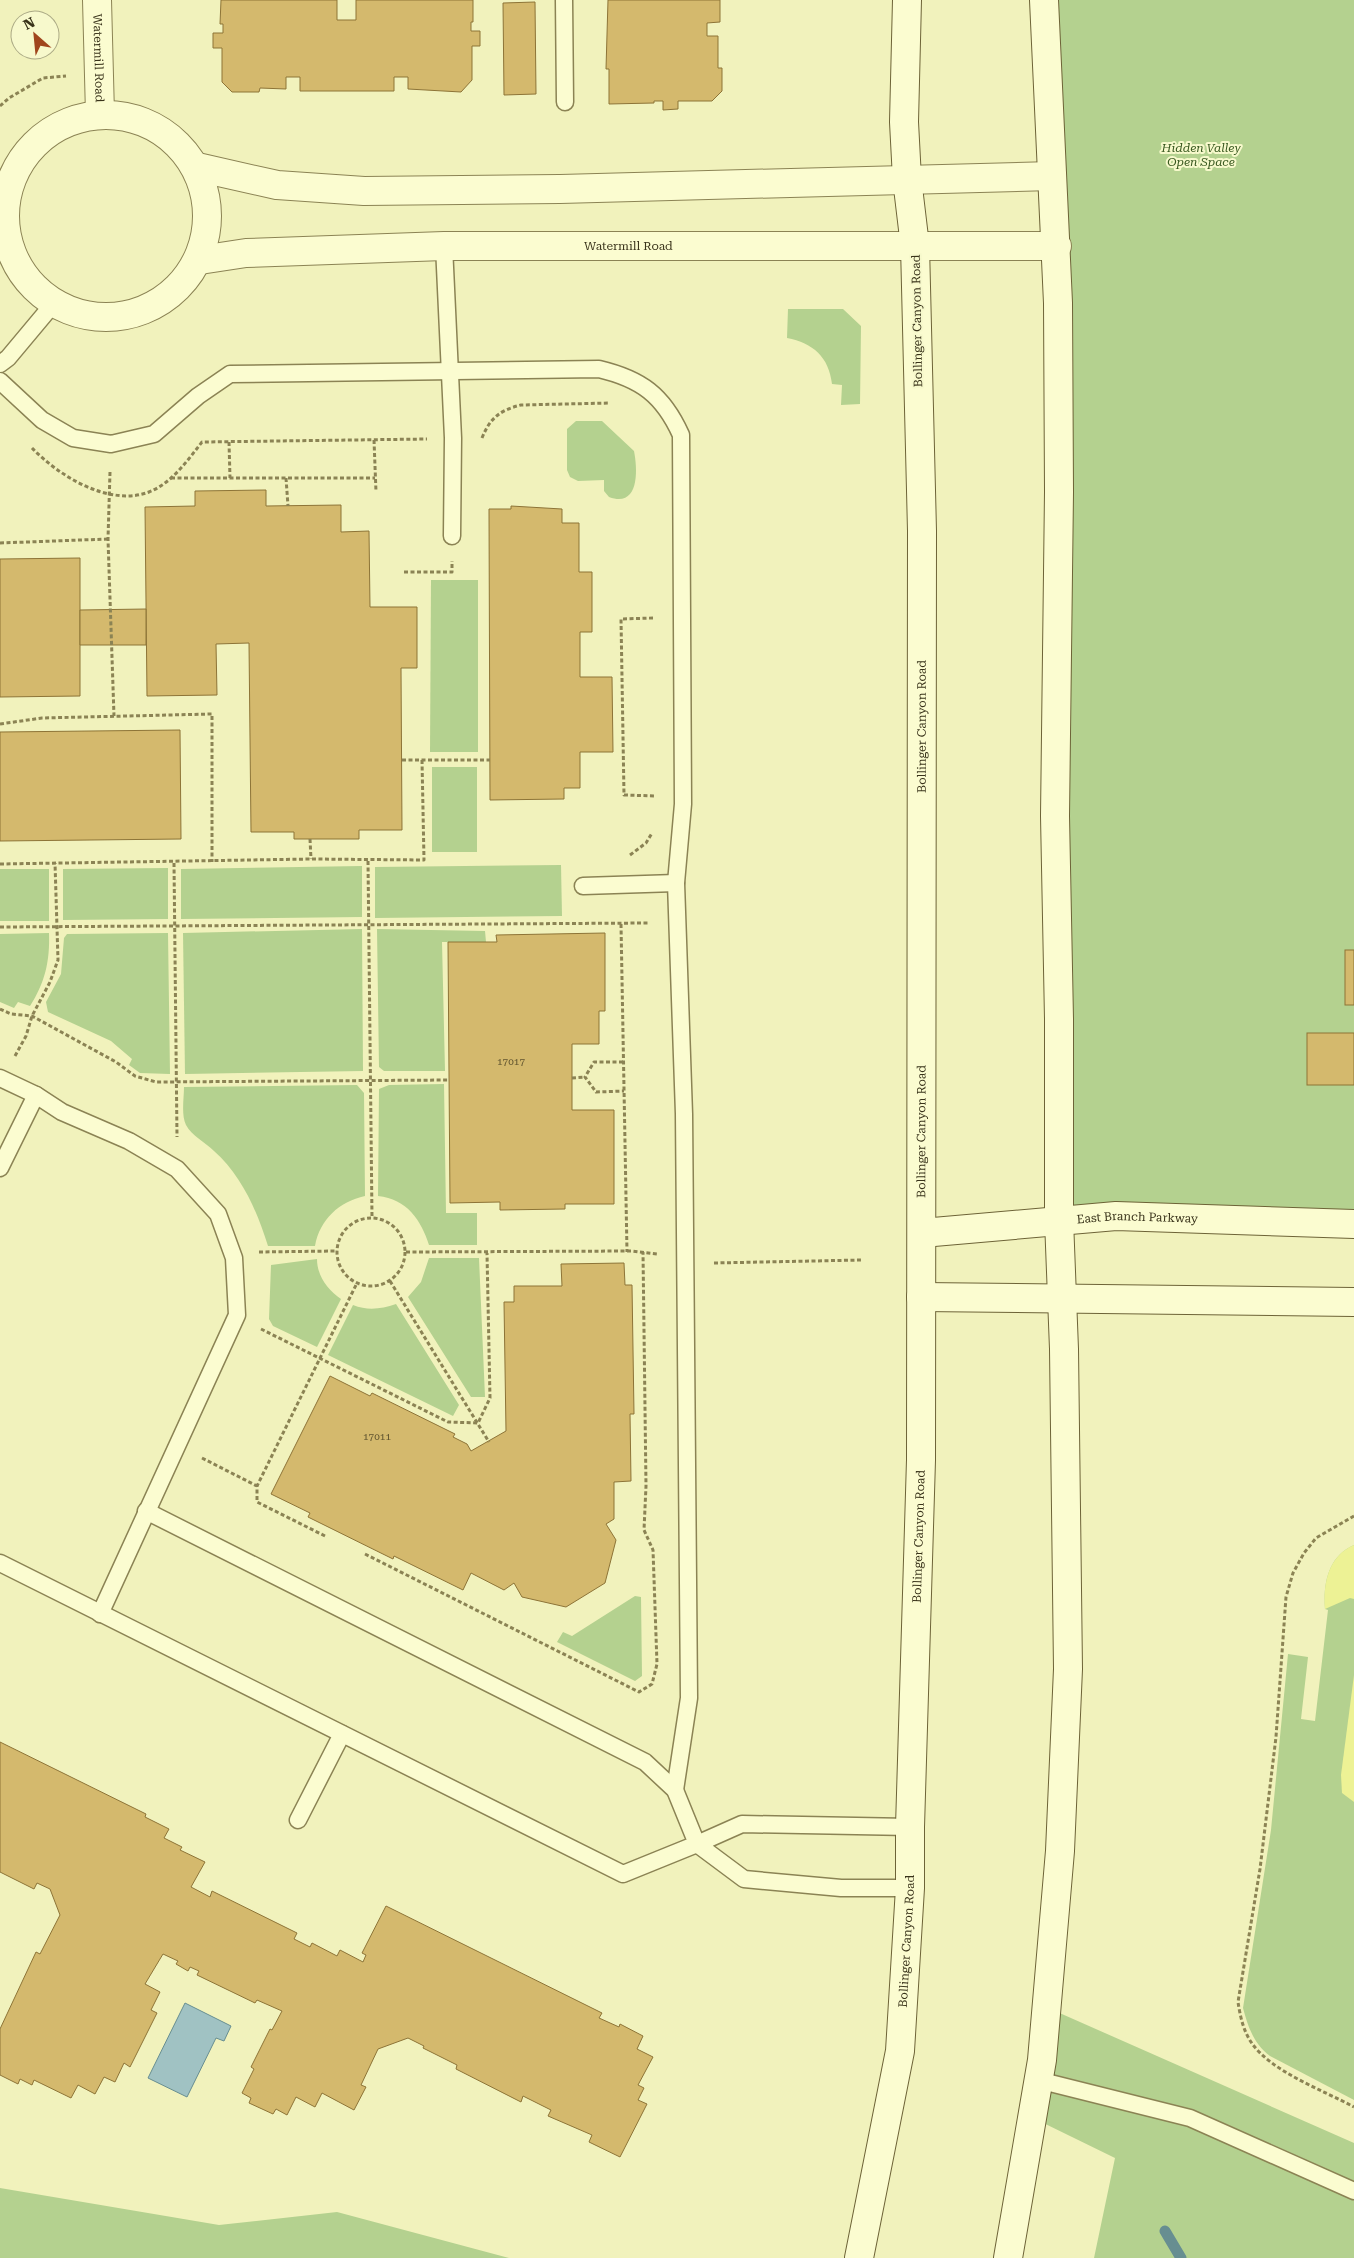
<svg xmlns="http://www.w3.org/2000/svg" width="1354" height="2258" viewBox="0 0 1354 2258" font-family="'Roboto Serif',serif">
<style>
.green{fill:#b4d18f}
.sand{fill:#edf295}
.water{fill:#a0c2c3;stroke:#678e91}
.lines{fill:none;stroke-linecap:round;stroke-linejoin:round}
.stream{stroke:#678e91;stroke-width:11}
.building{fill:#d4b96d;stroke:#8d7437}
.lane-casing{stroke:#8b8354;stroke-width:19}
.street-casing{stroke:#8b8354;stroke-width:30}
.secondary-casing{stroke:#6d6337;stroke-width:30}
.path{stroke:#8b8354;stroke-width:3;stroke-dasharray:4 2.5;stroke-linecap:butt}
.lane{stroke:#fbfcd0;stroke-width:16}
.street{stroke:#fbfcd0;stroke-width:28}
.secondary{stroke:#fbfcd0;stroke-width:28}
.labels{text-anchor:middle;stroke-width:4;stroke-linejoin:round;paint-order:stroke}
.number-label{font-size:10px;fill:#60542f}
.street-label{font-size:12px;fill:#39331a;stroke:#f7f9cc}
.park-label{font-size:12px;font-style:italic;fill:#37571e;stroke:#f7f9cc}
</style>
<rect width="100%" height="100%" fill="#f1f2bc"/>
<g class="green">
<path d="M1043,0H1354V1224L1059,1220Z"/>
<path d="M788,309H843L861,326L860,404L841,405L842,385L832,384C829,357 813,343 787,338Z"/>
<path d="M576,421H602L634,451C638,471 639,508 609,497L604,491V480L578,481L570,477L567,470V429Z"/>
<path d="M431,580H478V752H430Z"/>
<rect x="432" y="767" width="45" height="85"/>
<path d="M561,865L562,916L375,918V867Z"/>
<path d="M362,866V917L181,919V869Z"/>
<path d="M168,868V919L63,920V869Z"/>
<rect x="0" y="869" width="49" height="52"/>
<path d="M362,929L363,1071L185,1074L183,933Z"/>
<path d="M377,929L485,931L486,942H442L445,1071H384L379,1067Z"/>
<path d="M49,933C50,961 45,983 30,1006L18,1002L14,1008L0,1002V934Z"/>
<path d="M168,933L170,1074L140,1073L129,1065L132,1059L111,1041L48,1012L46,1002L61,974L64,938L67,934Z"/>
<path d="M444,1084L446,1213H477V1245H429C421,1220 407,1199 378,1196L379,1089L389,1085Z"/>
<path d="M357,1085L364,1093L365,1196C339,1202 320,1219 315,1246H268C257,1211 242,1176 214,1151C205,1142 192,1136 186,1125C181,1115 184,1098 184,1087Z"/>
<path d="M429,1258H479L485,1397H471L408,1297L421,1282Z"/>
<path d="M317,1259C317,1276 328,1290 341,1299L317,1347L273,1326L269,1319L271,1265Z"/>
<path d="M396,1304L459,1405L453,1416L328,1355L353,1305C368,1311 381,1309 396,1304Z"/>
<path d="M1354,1545V2100L1270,2056C1254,2044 1248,2027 1243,2008L1271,1830L1288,1654L1308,1657L1301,1719L1315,1721L1328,1610L1325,1609C1323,1584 1328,1556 1354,1545Z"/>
<path d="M635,1596L641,1597L642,1676L635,1681L557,1642L563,1632L572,1636Z"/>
<path d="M1046,2007L1354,2143V2258H1094L1115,2158L1027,2115Z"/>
<path d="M0,2188L219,2225L337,2212L509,2258H0Z"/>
</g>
<g class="sand">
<path d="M1354,1545V1599L1350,1598L1325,1609C1323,1584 1328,1556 1354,1545Z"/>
<path d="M1354,1675V1802L1342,1793L1341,1775Z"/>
</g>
<path class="water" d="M185,2003L231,2026L224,2041L216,2038L187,2097L148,2078Z"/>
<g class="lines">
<path class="stream" d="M1165,2231L1181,2258"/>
</g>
<g class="building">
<path d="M221,0H337V20H356V0H473V22H471V31H480V46H472V80L461,92L408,89V77H394V91H300V77H286V89L260,88L259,92H232L222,82V48H213V33H223V24H220Z"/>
<path d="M608,0H720V22L707,23V36H718V68H722V91L712,101H678V109L663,110V101H654V103L609,104V69H606Z"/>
<path d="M535,2L536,94L504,95L503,3Z"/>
<path d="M266,490V506L341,505V532L369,531L370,607H417V668H401L402,830H359V839H294V832H251L249,643L216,644L217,695L147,696L145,507L195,506V491Z"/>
<path d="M511,506L562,509V523H579V572H592V632H580V677H612L613,752H580V788H564V799L490,800L489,509H511Z"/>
<path d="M80,558V696L0,697V559Z"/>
<path d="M146,609V645H80V610Z"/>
<path d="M180,730L181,839L0,841V732Z"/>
<path d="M605,933V1011H599V1044H572V1110H614V1204H565V1209L500,1210V1202L450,1203L448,942H497L496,935Z"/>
<rect x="1345" y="950" width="9" height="55"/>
<rect x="1307" y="1033" width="47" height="52"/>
<path d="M624,1263L625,1285H632L634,1414H630L631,1481L614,1482V1519L606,1524L616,1540L605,1583L566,1607L522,1597L514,1583L504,1590L471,1573L463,1590L394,1556L393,1559L308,1517L310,1513L271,1494L330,1376L370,1396L372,1393L455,1434L453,1437L467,1444L471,1451L506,1431L504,1302H514V1286H562L561,1264Z"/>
<path d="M0,1742L146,1814L145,1817L169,1829L164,1838L182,1847L180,1850L205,1862L191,1887L210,1897L212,1891L297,1933L294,1939L310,1947L312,1943L337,1956L340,1950L363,1962L366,1955L362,1953L386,1906L602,2013L599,2018L619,2027L620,2024L643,2036L637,2049L653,2057L638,2085L644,2088L638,2100L647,2104L620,2157L589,2142L592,2135L548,2116L551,2110L523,2096L521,2102L456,2069L457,2065L423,2048L424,2046L408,2038L378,2049L361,2085L366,2087L354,2110L322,2093L315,2107L296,2097L287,2115L276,2109L273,2114L249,2103L251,2098L242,2093L254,2069L251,2067L270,2029L272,2030L282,2011L257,2000L255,2003L197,1975L199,1971L190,1967L188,1971L176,1964L178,1961L163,1954L145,1984L160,1992L151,2010L157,2013L130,2067L124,2063L115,2082L104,2077L95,2094L78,2085L71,2098L34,2080L32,2085L20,2079L18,2084L0,2075V2029L36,1952L40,1954L60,1915L50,1889L37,1883L34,1889L0,1872Z"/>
</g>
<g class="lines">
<g class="lane-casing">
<g id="lane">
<path d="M564,0L565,102"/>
<path d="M444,246L453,438L452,536"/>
<path d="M0,364L8,358L54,303"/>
<path d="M0,381L42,420L73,438L111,444L154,434L198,396L230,374L599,369C641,379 663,395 681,435L683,804L676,883L684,1114L689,1698L675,1790"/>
<path d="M583,886L676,883"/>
<path d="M0,1078L36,1095"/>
<path d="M0,1168L36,1095L62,1112L129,1141L177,1169L218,1214L234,1258L237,1315L100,1614"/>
<path d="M0,1563L623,1874L697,1844L675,1790L645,1762L146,1511"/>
<path d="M298,1820L342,1734"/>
<path d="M910,1827L742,1824L697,1844L744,1879L841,1888H910"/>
<path d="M1038,2080L1190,2118L1354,2191"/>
</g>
</g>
<g class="street-casing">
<g id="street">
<path id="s1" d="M97,0L100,114"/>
<circle cx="106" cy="216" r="101"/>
<path d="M197,167L277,185L364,191L560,189L1052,176"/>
<path id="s2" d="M200,260L246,253L444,246H1057"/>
</g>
</g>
<g class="secondary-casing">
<g id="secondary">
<path id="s3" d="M922,1233L1116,1216L1354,1224"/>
<path d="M921,1297L1354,1302"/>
<path id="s4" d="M859,2258L900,2051L910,1888V1827L921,1460L922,531L915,246L907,179L904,122L907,0"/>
<path d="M1008,2258L1042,2060L1060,1851L1068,1669L1064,1349L1059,1220V1019L1055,816L1059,492L1058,303L1044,0"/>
</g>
</g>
<g class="path">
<path d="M0,106L9,98L43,78L66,76"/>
<path d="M0,193L6,194"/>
<path d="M482,438C490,418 500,410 521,405L610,403"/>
<path d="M374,440L376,492"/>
<path d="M229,442L230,478"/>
<path d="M32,448C59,476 109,507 149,492C172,483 187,461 202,442L427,439"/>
<path d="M110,472L108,539L114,716"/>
<path d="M171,478H375"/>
<path d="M286,478L288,506"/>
<path d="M0,543L108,539"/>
<path d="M404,572H452V561"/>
<path d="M653,618L621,619L624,795L656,796"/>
<path d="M0,724L42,718L212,714V862"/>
<path d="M402,760H490"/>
<path d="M310,839L311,859"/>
<path d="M630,855L646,843L652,833"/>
<path d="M368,861L372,1217"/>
<path d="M174,863L177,1137"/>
<path d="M0,864L311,859L424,860L422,760"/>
<path d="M621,924L627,1252"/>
<path d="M0,927L649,923"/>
<path d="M0,1009L11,1014L32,1016L116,1062L135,1076L156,1082L449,1080"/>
<path d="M15,1056L26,1036L32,1016L50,982L58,960L55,863"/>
<path d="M623,1062H594L585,1077L596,1092L624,1091"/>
<path d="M572,1078L585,1077"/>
<circle cx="371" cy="1252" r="34"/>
<path d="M259,1252L337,1251"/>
<path d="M406,1252L632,1251L657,1254"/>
<path d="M714,1263L861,1260"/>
<path d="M390,1281L489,1442"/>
<path d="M261,1329L448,1422L478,1423L490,1398L487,1253"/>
<path d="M202,1458L257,1486"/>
<path d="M1354,1516L1316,1538L1304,1553L1293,1573L1286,1597L1276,1737L1260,1869L1238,2002C1240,2015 1243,2030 1251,2042C1271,2072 1323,2090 1354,2107"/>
<path d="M325,1536L257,1502V1486L357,1283"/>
<path d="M365,1554L639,1692L652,1684L657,1664L653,1550L644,1530L646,1486L643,1252"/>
</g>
<use href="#lane" class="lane"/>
<use href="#street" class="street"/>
<use href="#secondary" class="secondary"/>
</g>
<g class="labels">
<g class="number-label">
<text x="511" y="1065">17017</text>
<text x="377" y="1440">17011</text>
</g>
<g class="street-label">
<text dy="4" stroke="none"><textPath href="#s1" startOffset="58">Watermill Road</textPath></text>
<text dy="4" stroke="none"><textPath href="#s2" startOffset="429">Watermill Road</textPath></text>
<text transform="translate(917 321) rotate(-91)" y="4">Bollinger Canyon Road</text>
<text dy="4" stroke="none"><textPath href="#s4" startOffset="1536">Bollinger Canyon Road</textPath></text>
<text dy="4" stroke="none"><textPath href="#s4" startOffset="1131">Bollinger Canyon Road</textPath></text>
<text dy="4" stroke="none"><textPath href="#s3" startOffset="216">East Branch Parkway</textPath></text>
<text dy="4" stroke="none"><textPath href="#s4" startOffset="726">Bollinger Canyon Road</textPath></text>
<text dy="4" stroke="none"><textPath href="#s4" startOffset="321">Bollinger Canyon Road</textPath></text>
</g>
<g class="park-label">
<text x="1201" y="152">Hidden Valley<tspan x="1201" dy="14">Open Space</tspan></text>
</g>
</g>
<g transform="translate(35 35) rotate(333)"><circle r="24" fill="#f7f9cc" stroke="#abaa85"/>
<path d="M0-4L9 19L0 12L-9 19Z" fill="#a0461d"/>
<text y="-8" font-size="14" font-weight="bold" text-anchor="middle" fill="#39331a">N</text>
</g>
</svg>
